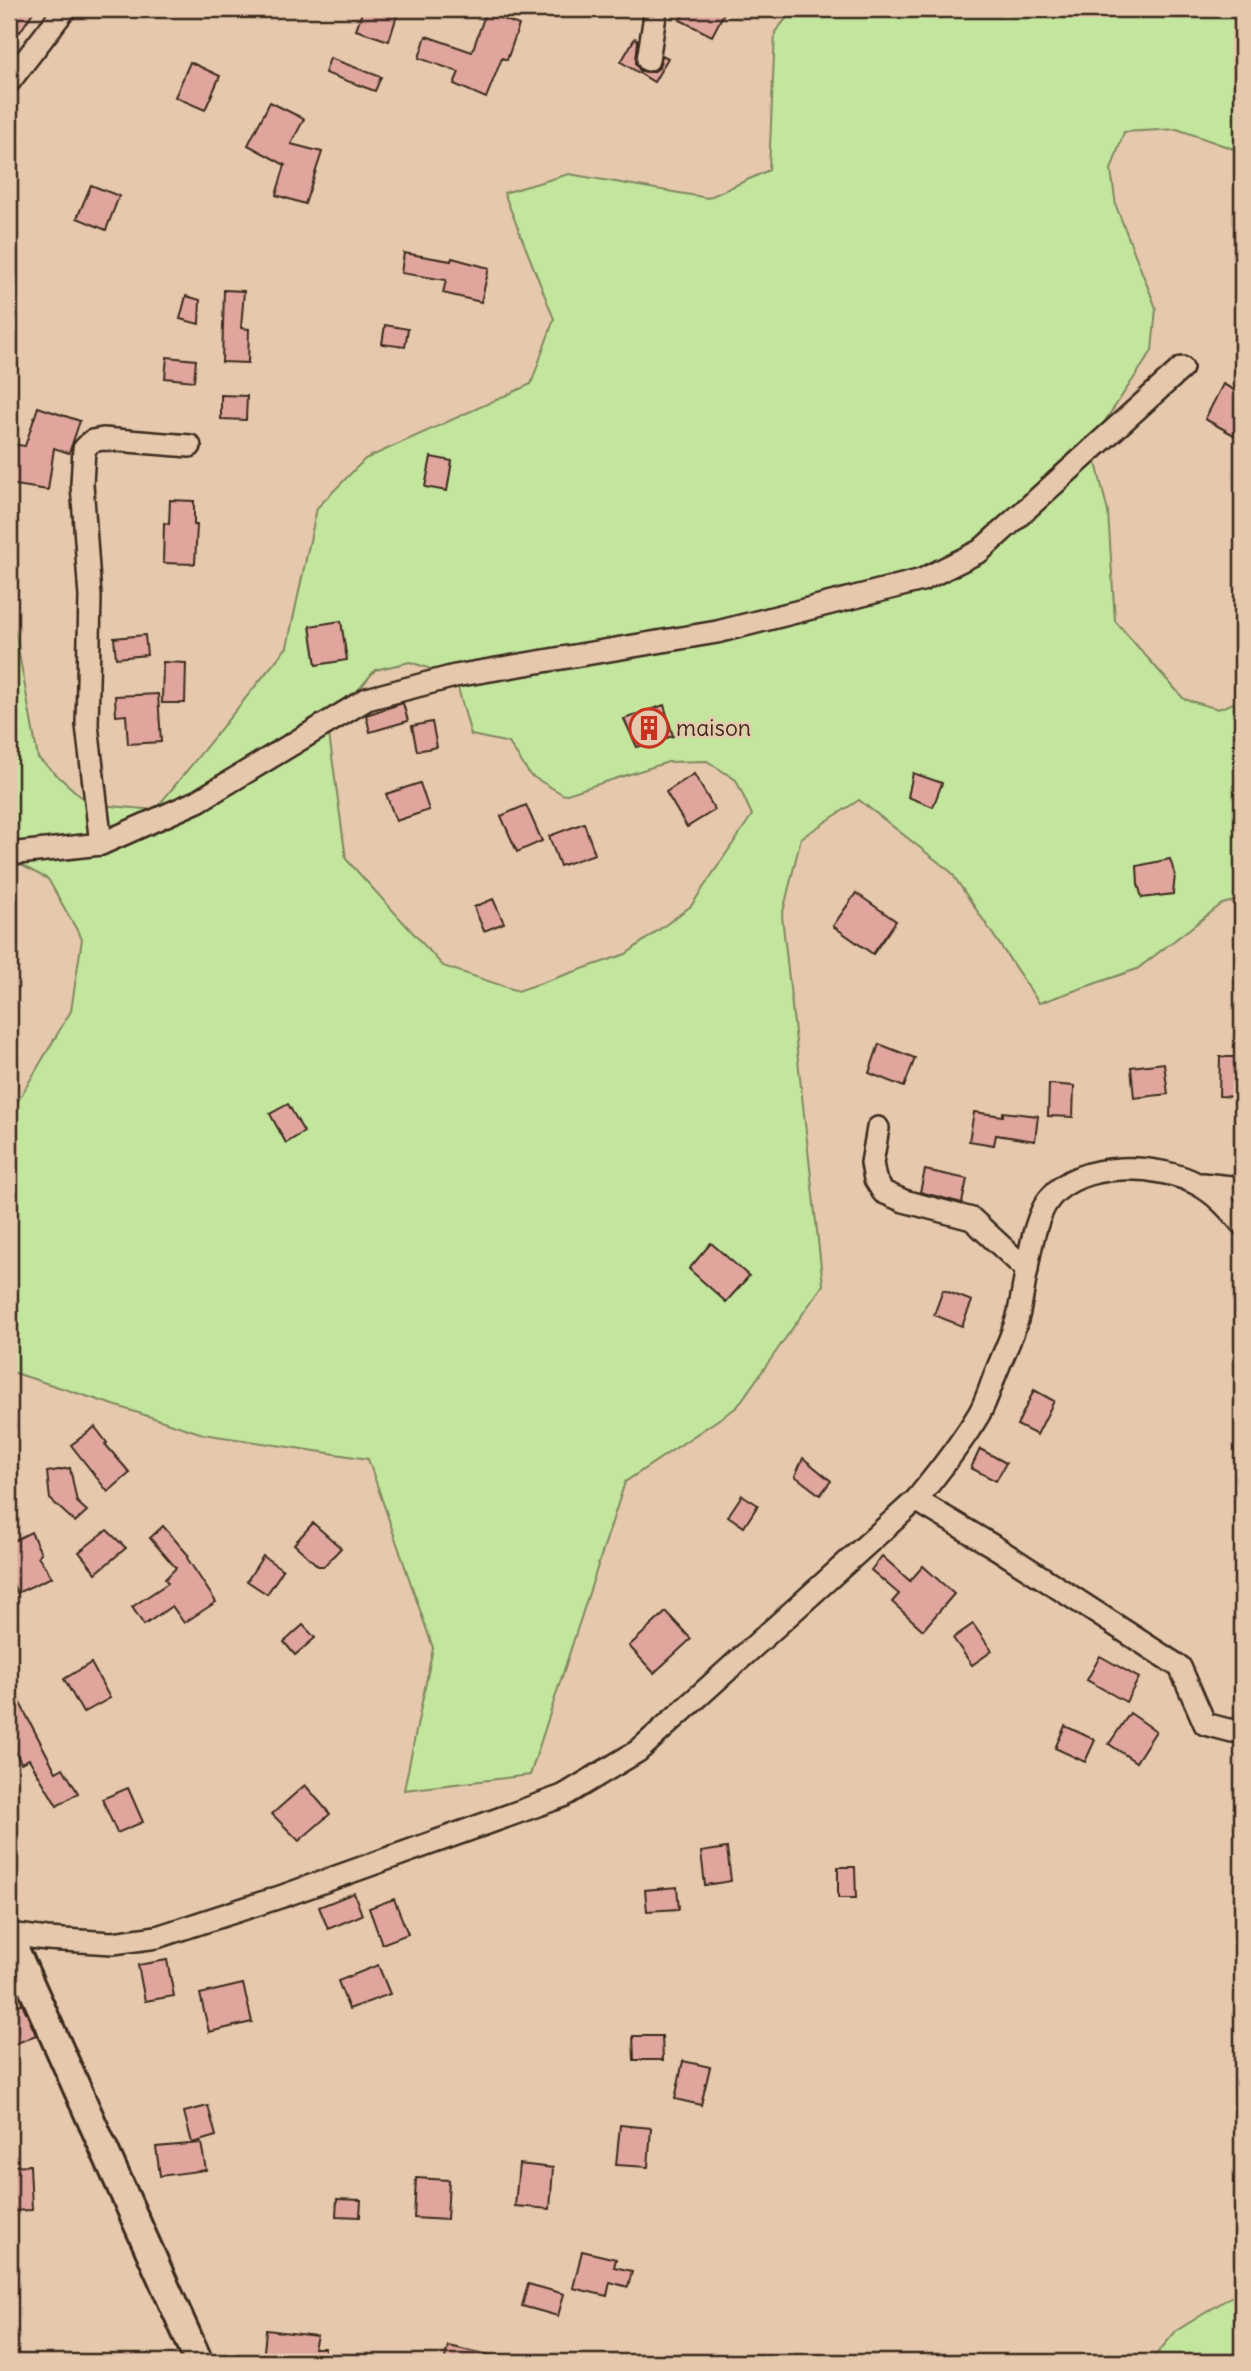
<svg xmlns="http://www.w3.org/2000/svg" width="1251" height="2371" viewBox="0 0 1251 2371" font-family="Delius,sans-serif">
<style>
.green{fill:#c3e59e;stroke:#7f885e;stroke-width:2;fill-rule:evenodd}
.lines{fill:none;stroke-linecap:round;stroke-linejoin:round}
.stream{stroke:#688d97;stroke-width:6}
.building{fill:#e0a69e;stroke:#3b2a1e;stroke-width:2}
.minor-casing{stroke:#3b2a1e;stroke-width:26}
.tertiary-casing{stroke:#3b2a1e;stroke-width:32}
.minor{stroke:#e6c9ad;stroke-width:21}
.tertiary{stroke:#e6c9ad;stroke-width:26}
.labels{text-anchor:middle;stroke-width:5;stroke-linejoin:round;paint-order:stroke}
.poi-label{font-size:23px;fill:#3b2a1e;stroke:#e6c9ad;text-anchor:start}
</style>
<rect width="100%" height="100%" fill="#e6c9ad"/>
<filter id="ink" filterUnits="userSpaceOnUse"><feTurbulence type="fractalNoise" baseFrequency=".0143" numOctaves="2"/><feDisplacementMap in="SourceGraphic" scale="14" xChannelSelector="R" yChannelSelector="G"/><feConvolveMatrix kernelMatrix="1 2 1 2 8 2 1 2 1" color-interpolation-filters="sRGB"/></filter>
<g filter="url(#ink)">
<g class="green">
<path d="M794,9H1242V152L1177,129L1124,132L1111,170L1116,206L1156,308L1152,351L1091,442L1108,512L1115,621L1184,699L1218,709L1242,700V899L1222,904L1137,969L1039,1003L951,872L859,800L801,838L782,916L823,1285L737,1407L625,1482L530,1775L404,1790L433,1648L368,1459L203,1434L9,1371V1116L71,1011L82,939L48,879L9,859V599L38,758L89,804L155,810L287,647L317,508L365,459L531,384L554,319L504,193L569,174L708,198L769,170L775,32ZM410,662L455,677L471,735L509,743L530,775L564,795L668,762L707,761L736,780L752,815L691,906L626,954L518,991L443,966L346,859L328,727L375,670Z"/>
<path d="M1242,2290V2362H1150L1176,2331Z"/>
</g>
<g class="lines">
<path class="stream" d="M1236,2362L1242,2353"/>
</g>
<g class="building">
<path d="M9,9H35L20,32L9,24Z"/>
<path d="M363,9H399L389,41L356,30Z"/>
<path d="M487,9H504L500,18L519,25L507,60L502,58L486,98L454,84L459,72L419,58L426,36L472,52Z"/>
<path d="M685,9H726L712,36L680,20Z"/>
<path d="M635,38L638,40L636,64L640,71L653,72L659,68L662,55L668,58L654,82L621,62Z"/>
<path d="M330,58L381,77L375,91L325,73Z"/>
<path d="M190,62L220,76L205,110L175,97Z"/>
<path d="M270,102L304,119L291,144L322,152L305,204L276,195L285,165L248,145Z"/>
<path d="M91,185L119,196L106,230L77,218Z"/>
<path d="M404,253L451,261L452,258L489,268L481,302L443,293L446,280L401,273Z"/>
<path d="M224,290L244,291L241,328L249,329L248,363L222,362Z"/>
<path d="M186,296L200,300L199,324L180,319Z"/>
<path d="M385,325L408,329L405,347L382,344Z"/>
<path d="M167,357L196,360L194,381L165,378Z"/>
<path d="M1223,384L1242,394V419L1234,435L1205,419Z"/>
<path d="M221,395L247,396L246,420L221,419Z"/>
<path d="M38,407L80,421L69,453L54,448L48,490L9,484V444L25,446Z"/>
<path d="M431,457L452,461L447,491L425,487Z"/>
<path d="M170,500L194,501V525H197L195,564L163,563L164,523L169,524Z"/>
<path d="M341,621L347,660L316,665L310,626Z"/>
<path d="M145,635L147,655L116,658L114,638Z"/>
<path d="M163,662L186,663L185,703H162Z"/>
<path d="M158,694L161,742L128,744L126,715L116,716L115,696Z"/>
<path d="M403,703L408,721L370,732L366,715Z"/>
<path d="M664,705L673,736L637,747L624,719Z"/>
<path d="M432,722L437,747L417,751L412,726Z"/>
<path d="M913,773L942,783L933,807L908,797Z"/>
<path d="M694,774L715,810L687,827L666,792Z"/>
<path d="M420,783L429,810L396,821L386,794Z"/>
<path d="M526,805L542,841L517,852L501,816Z"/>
<path d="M584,823L595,854L560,866L549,836Z"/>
<path d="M1170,859L1175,875L1173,894L1142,898L1138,884L1137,866Z"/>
<path d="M856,893L896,921L873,954L833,926Z"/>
<path d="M493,899L504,923L484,931L474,907Z"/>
<path d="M879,1044L915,1058L904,1087L869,1073Z"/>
<path d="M1220,1057H1242V1097L1219,1096Z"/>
<path d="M1164,1063L1168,1094L1134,1098L1131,1067Z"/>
<path d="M1049,1084L1074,1086L1073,1117L1048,1116Z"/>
<path d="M288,1104L304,1132L286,1143L270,1114Z"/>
<path d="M974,1112L1003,1116V1112L1038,1116L1035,1141L996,1135L994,1145L969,1141Z"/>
<path d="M925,1170L967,1179L962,1203L920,1192Z"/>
<path d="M711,1243L749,1276L726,1302L689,1269Z"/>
<path d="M943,1290L972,1301L962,1326L934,1315Z"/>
<path d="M1034,1390L1054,1401L1037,1435L1017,1425Z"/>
<path d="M95,1427L107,1443L105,1444L130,1473L108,1492L71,1445Z"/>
<path d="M980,1449L1006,1463L996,1481L971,1468Z"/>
<path d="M803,1458L831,1481L820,1495L795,1476Z"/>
<path d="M70,1468L77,1502L87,1511L75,1522L50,1499L47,1472Z"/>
<path d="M742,1495L758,1505L744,1527L728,1516Z"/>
<path d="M313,1523L341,1548L324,1566H318L294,1544Z"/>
<path d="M163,1526L189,1556L187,1558L216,1602L184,1623L172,1606L144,1625L132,1607L168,1583L165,1579L176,1568L150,1538Z"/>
<path d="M107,1530L126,1548L96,1573L79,1552Z"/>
<path d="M31,1532L41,1553L38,1556L52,1577L17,1593L9,1576V1543Z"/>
<path d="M263,1556L283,1570L267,1594L247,1581Z"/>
<path d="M882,1556L910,1581L923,1566L954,1594L923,1630L892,1602L899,1594L871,1570Z"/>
<path d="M666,1612L691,1639L654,1673L629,1646Z"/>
<path d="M973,1624L992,1651L972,1665L953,1638Z"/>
<path d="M303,1625L315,1638L295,1655L284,1642Z"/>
<path d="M1100,1656L1139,1678L1126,1702L1087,1680Z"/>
<path d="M91,1663L110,1698L83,1713L64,1679Z"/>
<path d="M9,1682L56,1772L63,1768L78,1793L57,1806L29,1759L21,1763L15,1751L9,1754Z"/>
<path d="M1130,1713L1156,1731L1136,1762L1109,1744Z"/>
<path d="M1065,1726L1095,1740L1085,1762L1055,1748Z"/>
<path d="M305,1785L330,1814L299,1841L272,1814Z"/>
<path d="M128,1788L143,1822L117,1833L102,1799Z"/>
<path d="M727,1848L731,1881L705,1885L701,1852Z"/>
<path d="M838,1867H855L856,1898H838Z"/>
<path d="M677,1887L679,1909L647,1911L645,1890Z"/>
<path d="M354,1893L362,1915L328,1929L319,1907Z"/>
<path d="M394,1899L408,1934L382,1944L369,1908Z"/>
<path d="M167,1960L174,1996L145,2001L138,1965Z"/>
<path d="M378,1965L390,1994L349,2009L338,1981Z"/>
<path d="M243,1984L252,2022L209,2032L200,1994Z"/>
<path d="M22,2003L36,2035L13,2045L9,2036V2009Z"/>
<path d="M633,2036H662L663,2060H634Z"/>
<path d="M683,2061L710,2067L701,2105L675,2099Z"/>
<path d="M208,2106L216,2136L192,2143L184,2112Z"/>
<path d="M620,2125L651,2128L648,2167L616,2165Z"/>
<path d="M201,2143L206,2170L160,2176L156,2147Z"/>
<path d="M519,2164L553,2168L550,2209L515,2206Z"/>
<path d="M30,2165L32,2210L9,2211V2166Z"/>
<path d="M416,2178L449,2180L447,2220L414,2218Z"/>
<path d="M337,2199L361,2200L360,2217L336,2216Z"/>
<path d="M582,2251L616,2259L614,2267L632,2271L628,2287L610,2282L607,2296L573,2288Z"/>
<path d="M528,2284L564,2294L558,2316L522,2306Z"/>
<path d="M266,2330L317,2336L314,2348H325V2362H263Z"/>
<path d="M448,2346L494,2356L493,2362H444Z"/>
</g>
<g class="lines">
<g class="minor-casing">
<g id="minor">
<path d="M648,60L656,9"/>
<path d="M9,82L65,9"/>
<path d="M101,844L87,725L90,597L82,484L84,449L92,441L103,439L190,446"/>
<path d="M9,854L101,844L198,801L367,699L455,676L717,632L922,580L980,551L1182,368"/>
<path d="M878,1128L872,1163L875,1179L883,1192L904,1201L972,1219L1027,1270"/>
<path d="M1202,1184L1242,1188"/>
<path d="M916,1500L998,1549L1180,1667L1205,1724L1232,1731L1242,1727"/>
<path d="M9,1934L47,1939L113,1943L157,1937L283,1896L563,1796L638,1751L916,1500C939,1472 961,1444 979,1414C986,1402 990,1388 995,1375C1002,1357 1011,1339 1017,1320C1026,1288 1029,1223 1050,1198C1080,1160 1160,1163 1199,1185C1217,1195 1229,1209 1242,1224"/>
</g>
</g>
<g class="tertiary-casing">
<path id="tertiary" d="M9,1936L199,2362"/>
</g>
<use href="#minor" class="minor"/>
<use href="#tertiary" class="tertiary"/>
</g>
</g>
<defs>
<g id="building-ring" transform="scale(2.0125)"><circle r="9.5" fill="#e6c9ad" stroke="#c8321e" stroke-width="1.5"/><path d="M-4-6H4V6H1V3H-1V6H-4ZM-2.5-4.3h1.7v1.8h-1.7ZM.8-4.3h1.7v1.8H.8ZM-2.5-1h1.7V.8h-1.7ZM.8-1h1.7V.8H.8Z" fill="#c8321e"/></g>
</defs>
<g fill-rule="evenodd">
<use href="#building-ring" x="649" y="728"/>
</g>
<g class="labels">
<g class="poi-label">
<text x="676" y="736">maison</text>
</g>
</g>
<rect width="1251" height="2371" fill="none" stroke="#e6c9ad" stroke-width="35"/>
<rect x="18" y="18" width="1216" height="2336" fill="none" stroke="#3b2a1e" stroke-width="2.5" filter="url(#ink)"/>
</svg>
